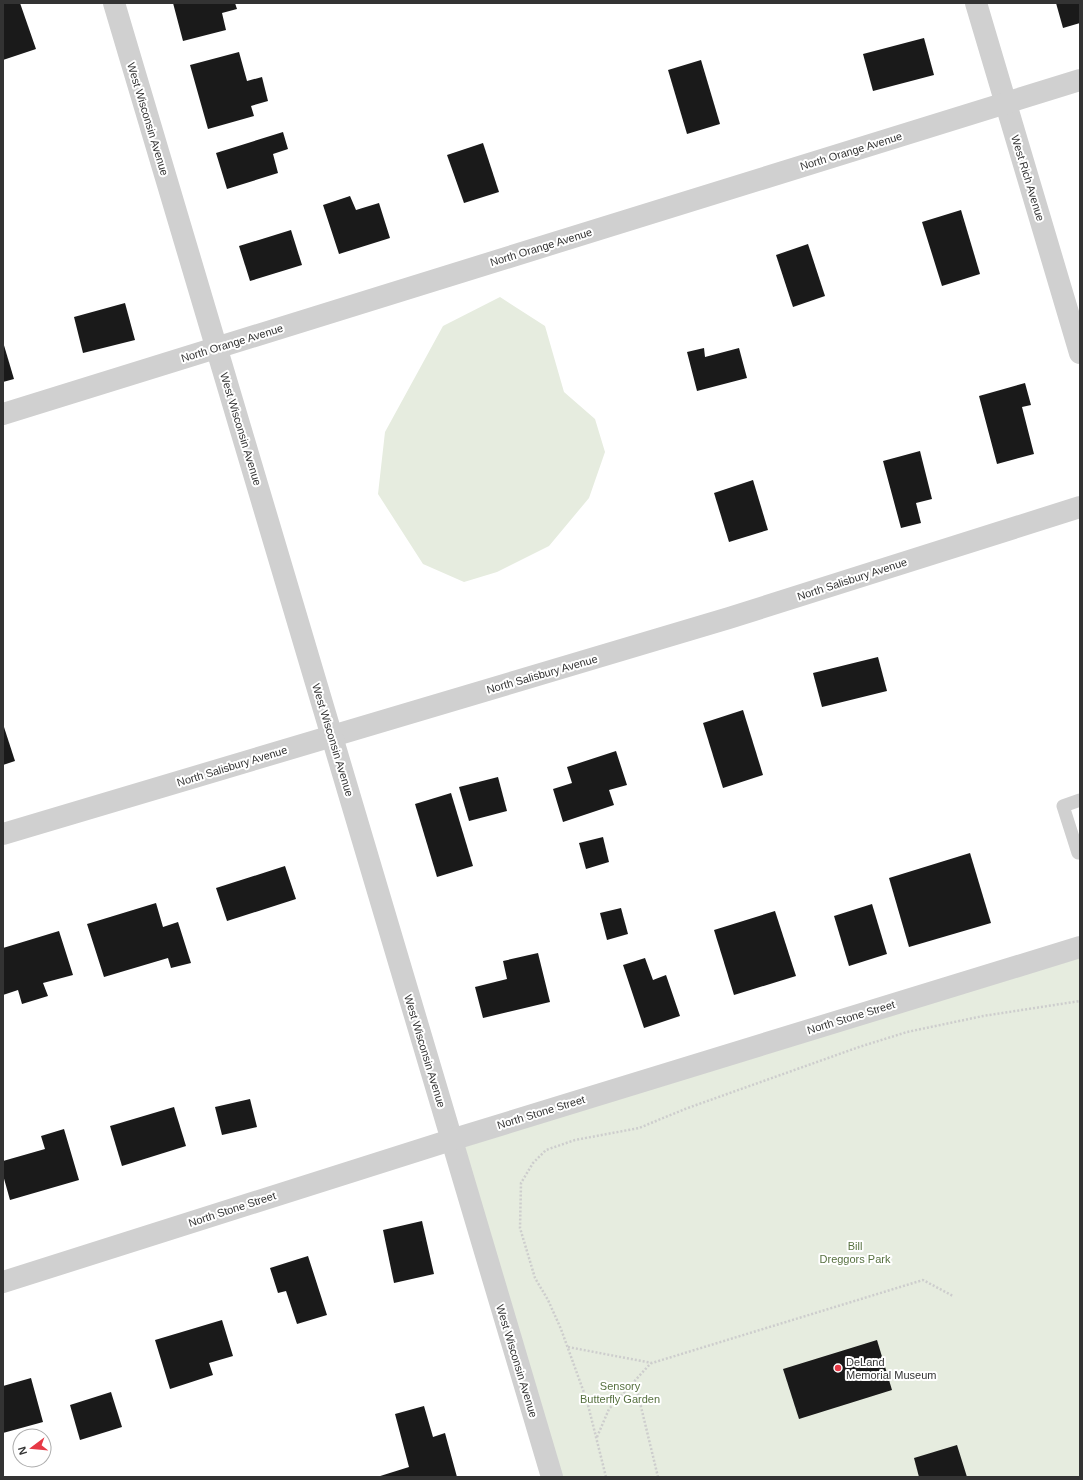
<svg xmlns="http://www.w3.org/2000/svg" width="1083" height="1480" viewBox="0 0 1083 1480" font-family="Helvetica,sans-serif">
<style>
.green{fill:#e6ecdf}
.building{fill:#1a1a1a}
.lines{fill:none;stroke-linecap:round;stroke-linejoin:round}
.path{stroke:#cdcdcd;stroke-width:2.5;stroke-dasharray:2 2;stroke-linecap:butt}
.service{stroke:#d0d0d0;stroke-width:13}
.minor{stroke:#d0d0d0;stroke-width:22}
.tertiary{stroke:#d0d0d0;stroke-width:22}
.poi-dot{fill:#e63946;stroke:#fff;stroke-width:1.5}
.labels{text-anchor:middle;stroke-width:4;stroke-linejoin:round;paint-order:stroke}
.street-label{font-size:11px;fill:#333;stroke:#fff}
.park-label{font-size:11px;fill:#56703f;stroke:#fff}
.poi-label{font-size:11px;fill:#333;stroke:#fff;text-anchor:start}
</style>
<rect width="100%" height="100%" fill="#fff"/>
<g class="green">
<path d="M500,297L545,326L564,392L595,419L605,452L589,498L549,546L497,572L464,582L423,564L378,494L385,432L443,326Z"/>
<path d="M1080,947V1477H552L451,1140Z"/>
</g>
<g class="building">
<path d="M3,3H20L36,49L3,60Z"/>
<path d="M173,3H235L237,9L222,13L226,30L183,41Z"/>
<path d="M1056,3H1080V23L1063,28Z"/>
<path d="M924,38L934,75L873,91L863,54Z"/>
<path d="M239,52L247,81L262,77L268,101L251,106L254,116L208,129L190,65Z"/>
<path d="M701,60L720,124L687,134L668,70Z"/>
<path d="M283,132L288,149L273,154L278,173L227,189L216,153Z"/>
<path d="M483,143L499,192L464,203L447,155Z"/>
<path d="M350,196L356,210L379,203L390,238L339,254L323,205Z"/>
<path d="M961,210L980,274L942,286L922,222Z"/>
<path d="M291,230L302,265L250,281L239,246Z"/>
<path d="M808,244L825,296L793,307L776,255Z"/>
<path d="M125,303L135,340L83,353L74,317Z"/>
<path d="M3,342L14,379L3,382Z"/>
<path d="M704,348L705,357L739,348L747,378L697,391L687,352Z"/>
<path d="M1025,383L1031,405L1022,407L1034,454L997,464L979,396Z"/>
<path d="M920,451L932,499L916,503L921,523L901,528L883,461Z"/>
<path d="M753,480L768,530L729,542L714,493Z"/>
<path d="M878,657L887,691L822,707L813,673Z"/>
<path d="M743,710L763,775L723,788L703,723Z"/>
<path d="M3,724L15,761L3,765Z"/>
<path d="M616,751L627,785L609,790L614,805L563,822L553,789L572,783L567,767Z"/>
<path d="M498,777L507,811L469,821L459,787Z"/>
<path d="M451,793L473,866L437,877L415,804Z"/>
<path d="M603,837L609,862L586,869L579,843Z"/>
<path d="M970,853L991,923L909,947L889,878Z"/>
<path d="M285,866L296,899L227,921L216,888Z"/>
<path d="M156,903L163,927L178,922L191,963L171,968L168,958L104,977L87,924Z"/>
<path d="M872,904L887,954L849,966L834,916Z"/>
<path d="M621,908L628,934L607,940L600,913Z"/>
<path d="M775,911L796,976L734,995L714,930Z"/>
<path d="M59,931L73,975L43,983L48,996L22,1004L18,990L3,995V948Z"/>
<path d="M538,953L550,1002L483,1018L475,987L507,979L503,961Z"/>
<path d="M645,958L653,980L666,975L680,1016L644,1028L623,965Z"/>
<path d="M250,1099L257,1127L222,1135L215,1107Z"/>
<path d="M174,1107L186,1146L122,1166L110,1126Z"/>
<path d="M64,1129L79,1180L10,1200L3,1175V1161L45,1149L41,1136Z"/>
<path d="M422,1221L434,1274L394,1283L383,1230Z"/>
<path d="M308,1256L327,1315L297,1324L286,1291L278,1293L270,1268Z"/>
<path d="M222,1320L233,1356L209,1363L213,1375L170,1389L155,1340Z"/>
<path d="M877,1340L892,1390L799,1419L783,1369Z"/>
<path d="M31,1378L43,1422L3,1433V1386Z"/>
<path d="M111,1392L122,1427L80,1440L70,1405Z"/>
<path d="M424,1406L433,1437L445,1433L457,1477H377L409,1467L395,1414Z"/>
<path d="M957,1445L967,1477H919L914,1458Z"/>
</g>
<g class="lines">
<g class="path">
<path d="M568,1347L652,1363L923,1280L953,1296"/>
<path d="M635,1382L658,1477"/>
<path d="M597,1437L609,1409L651,1363"/>
<path d="M606,1477L587,1401L561,1329L548,1300L535,1278L520,1228L521,1183L533,1163L546,1150L575,1140L639,1128L685,1109L859,1047L907,1032L983,1016L1080,1001"/>
</g>
<path class="service" d="M1080,800L1063,806L1078,853L1080,852"/>
<g class="minor">
<path d="M976,3L1080,353"/>
<path d="M3,414L1080,80"/>
<path d="M3,834L729,618L1080,507"/>
</g>
<g class="tertiary">
<path d="M114,3L552,1477"/>
<path d="M3,1282L451,1140L1080,947"/>
</g>
</g>
<circle class="poi-dot" cx="838" cy="1368" r="4"/>
<g class="labels">
<g class="street-label">
<text transform="translate(148 119) rotate(73)" y="4">West Wisconsin Avenue</text>
<text transform="translate(851 151) rotate(-17)" y="4">North Orange Avenue</text>
<text transform="translate(1028 178) rotate(73)" y="4">West Rich Avenue</text>
<text transform="translate(541 247) rotate(-17)" y="4">North Orange Avenue</text>
<text transform="translate(232 343) rotate(-17)" y="4">North Orange Avenue</text>
<text transform="translate(241 429) rotate(73)" y="4">West Wisconsin Avenue</text>
<text transform="translate(852 579) rotate(-18)" y="4">North Salisbury Avenue</text>
<text transform="translate(542 674) rotate(-16)" y="4">North Salisbury Avenue</text>
<text transform="translate(333 740) rotate(73)" y="4">West Wisconsin Avenue</text>
<text transform="translate(232 766) rotate(-17)" y="4">North Salisbury Avenue</text>
<text transform="translate(851 1017) rotate(-17)" y="4">North Stone Street</text>
<text transform="translate(425 1051) rotate(73)" y="4">West Wisconsin Avenue</text>
<text transform="translate(541 1112) rotate(-17)" y="4">North Stone Street</text>
<text transform="translate(232 1209) rotate(-18)" y="4">North Stone Street</text>
<text transform="translate(517 1361) rotate(73)" y="4">West Wisconsin Avenue</text>
</g>
<g class="park-label">
<text x="855" y="1250">Bill<tspan x="855" dy="13">Dreggors Park</tspan></text>
<text x="620" y="1390">Sensory<tspan x="620" dy="13">Butterfly Garden</tspan></text>
</g>
<g class="poi-label">
<text x="846" y="1366">DeLand<tspan x="846" dy="13">Memorial Museum</tspan></text>
</g>
</g>
<rect width="1083" height="1480" fill="none" stroke="#333333" stroke-width="8"/>
<g transform="translate(32 1448) rotate(254)"><circle r="19" fill="#ffffff" stroke="#adadad"/>
<path d="M0-3L7 15L0 10L-7 15Z" fill="#e63946"/>
<text y="-6" font-size="11" font-weight="bold" text-anchor="middle" fill="#333333">N</text>
</g>
</svg>
